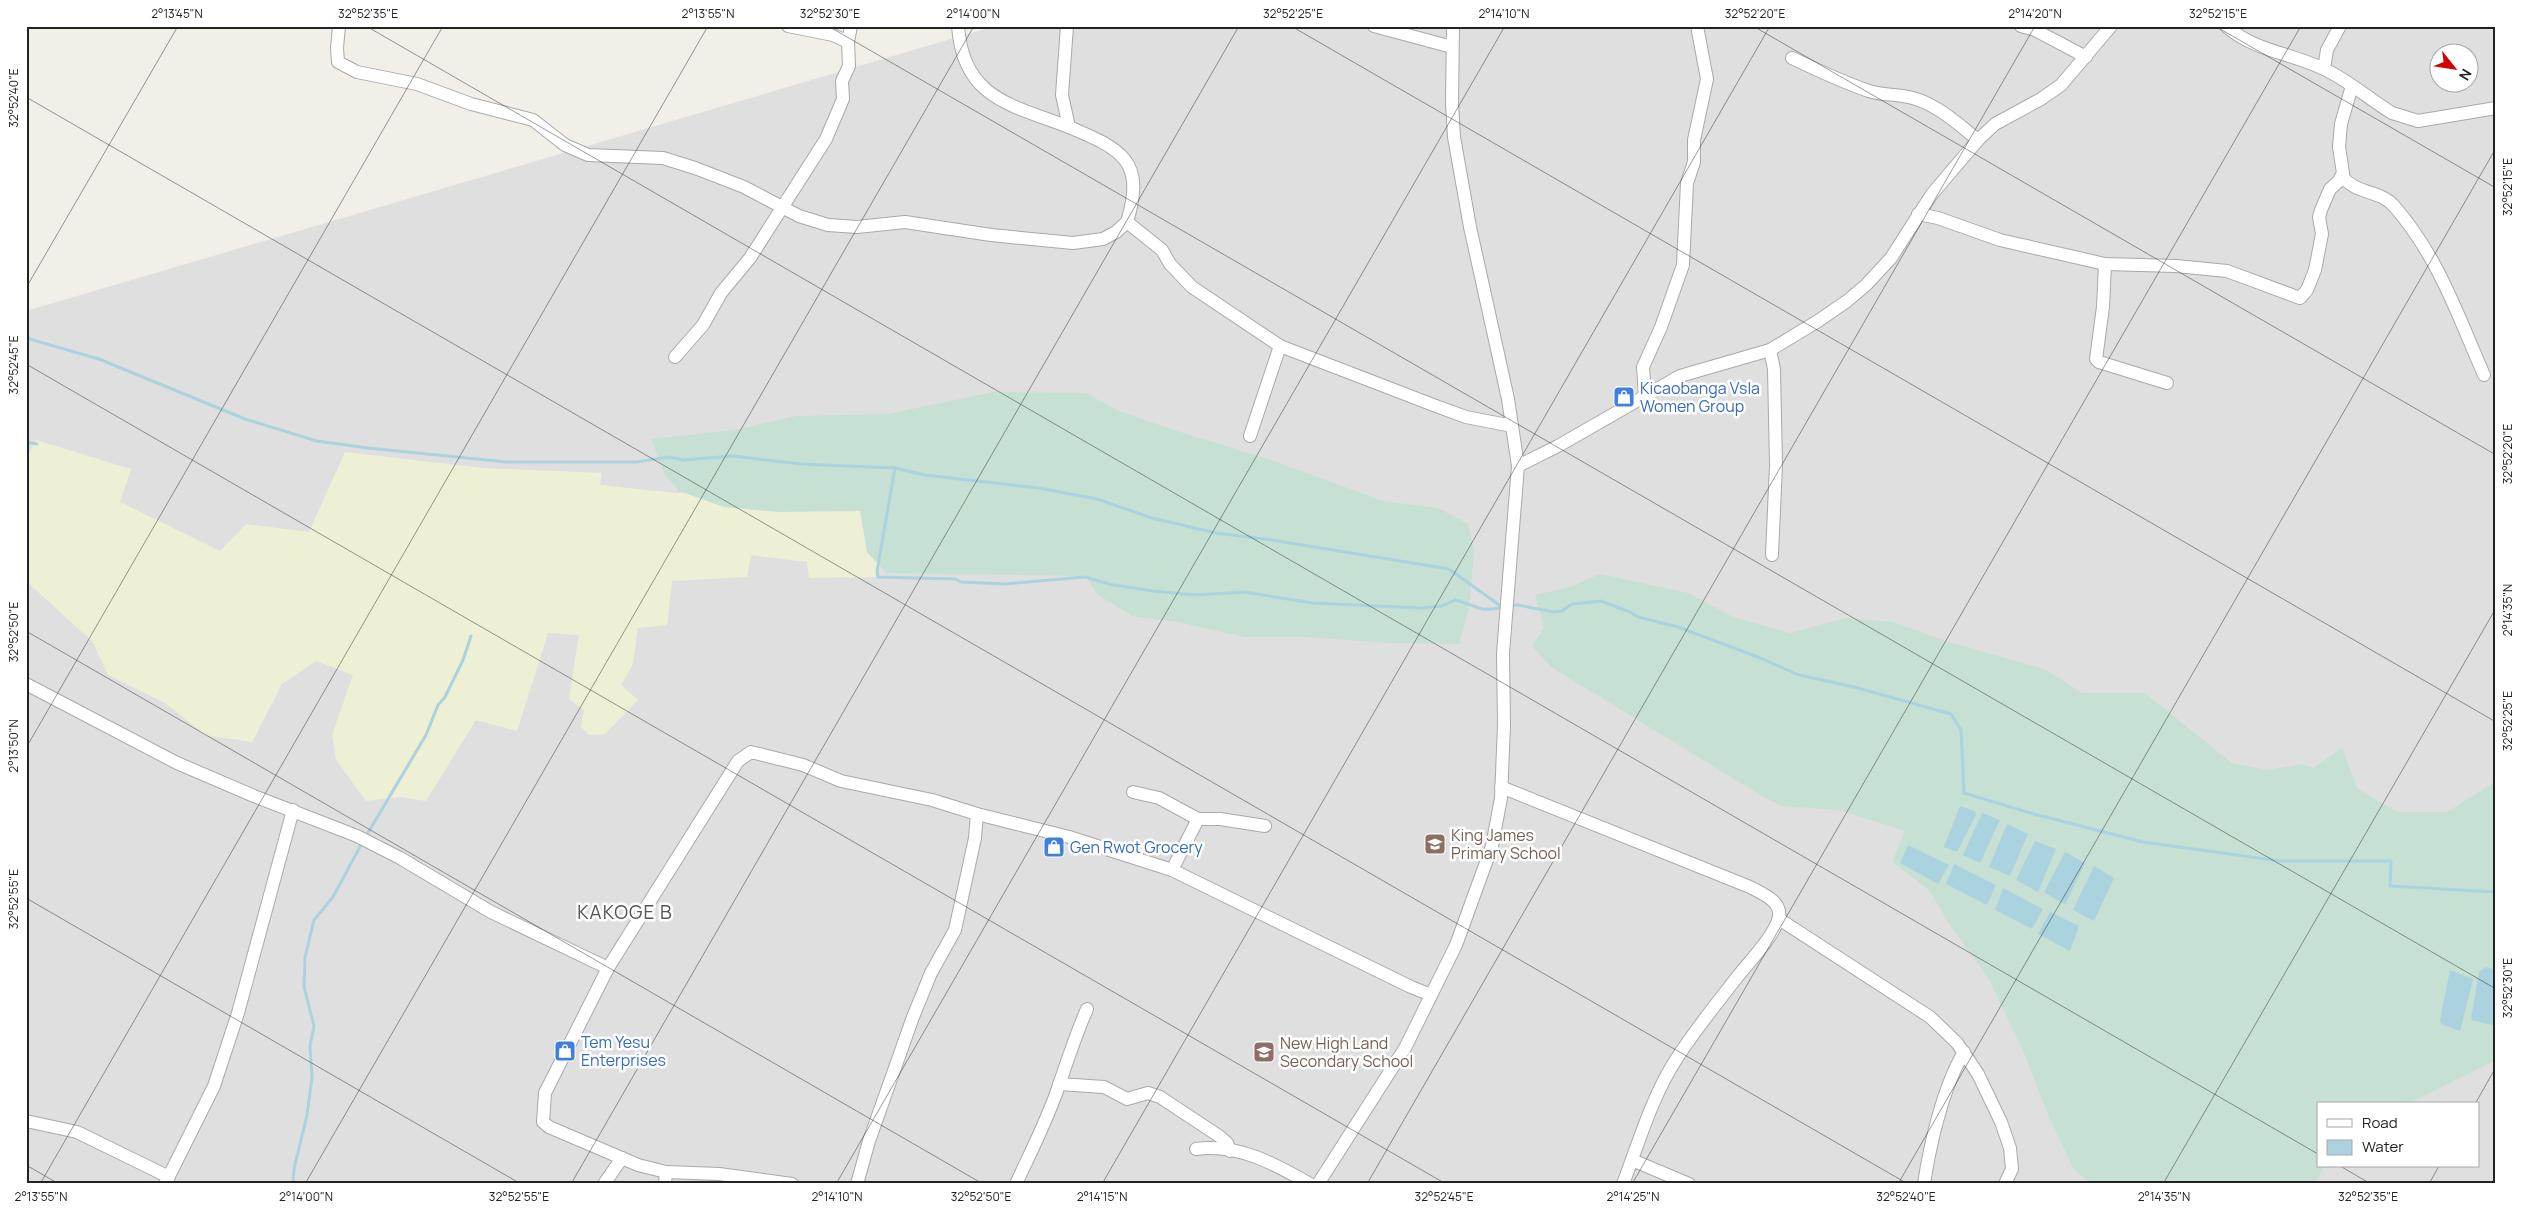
<svg xmlns="http://www.w3.org/2000/svg" width="2522" height="1210" viewBox="0 0 2522 1210" font-family="Manrope,sans-serif">
<style>
.residential{fill:#e0dfdf;fill-rule:evenodd}
.farmland{fill:#eef0d5}
.wetland{fill:#c6e0d4}
.water{fill:#aad3df}
.lines{fill:none;stroke-linecap:round;stroke-linejoin:round}
.stream{stroke:#aad3df;stroke-width:3}
.minor-casing{stroke:#a9a9a9;stroke-width:14}
.minor{stroke:#fff;stroke-width:12}
.ticks{fill:none;stroke:#222;stroke-width:1;stroke-opacity:0.45}
.labels{text-anchor:middle;stroke-width:5;stroke-linejoin:round;paint-order:stroke}
.shop-label{font-size:16px;fill:#366cbe;stroke:#fff;text-anchor:start}
.education-label{font-size:16px;fill:#785e54;stroke:#fff;text-anchor:start}
.quarter-label{font-size:19px;letter-spacing:1px;fill:#555;stroke:#fff}
.neatline{fill:none;stroke:#222;stroke-width:2}
.ticks-label{font-size:12px;text-anchor:middle;fill:#222}
</style>
<rect width="100%" height="100%" fill="#f2efe9"/>
<path class="residential" d="M995,26H2496V1184H26V311ZM2440,52H2470V82H2440ZM2318,1104H2478V1166H2318Z"/>
<path class="farmland" d="M36,440L131,469L120,502L220,551L246,524L309,532L345,452L483,468L602,473L600,485L675,493L871,495L880,550L877,571L878,577L809,578L807,562L751,555L747,577L672,581L667,625L638,628L633,664L621,685L638,700L605,734L589,735L581,727L584,710L569,699L579,635L548,633L517,731L476,720L426,801L400,797L366,801L336,760L332,735L353,675L316,661L282,684L252,742L205,735L165,703L108,675L93,642L26,581V460Z"/>
<g class="wetland">
<path d="M993,392L1086,393L1119,411L1177,431L1274,461L1383,501L1438,508L1468,524L1474,552L1469,608L1459,644L1387,643L1307,637H1245L1177,622L1132,616L1097,594L1086,576L886,573L867,552L860,511L778,512L724,507L679,491L665,475L651,439L735,430L796,416L888,414Z"/>
<path d="M1600,574L1688,593L1733,617L1790,633L1846,618L1893,622L1948,642L2045,669L2082,693H2145L2232,763L2268,770L2303,764L2313,768L2342,748L2357,788L2397,812H2447L2496,781V1060L2407,1104H2318V1166H2325L2314,1184H2092L2074,1170L2049,1117L2022,1048L1988,978L1951,927L1929,890L1892,862L1905,831L1839,810L1782,806L1762,796L1551,667L1532,646L1544,628L1535,595L1570,587Z"/>
</g>
<g class="water">
<path d="M1960,806L1975,811L1976,815L1957,852L1944,847Z"/>
<path d="M1982,813L2000,820L1980,863L1963,855Z"/>
<path d="M2007,824L2028,834L2010,876L1989,867Z"/>
<path d="M2035,841L2056,849L2038,892L2016,880Z"/>
<path d="M1908,845L1949,865L1938,884L1900,863Z"/>
<path d="M2065,852L2085,863L2065,905L2044,892Z"/>
<path d="M1954,864L1996,885L1987,905L1946,884Z"/>
<path d="M2094,866L2114,878L2094,921L2073,910Z"/>
<path d="M2003,888L2043,909L2032,929L1995,910Z"/>
<path d="M2050,912L2079,926L2070,951L2038,934Z"/>
<path d="M2486,967L2496,970V1026L2471,1020L2479,972Z"/>
<path d="M2450,970L2473,979L2460,1031L2441,1024L2440,1020Z"/>
</g>
<g class="lines">
<g class="stream">
<path d="M26,338L99,359L245,419L317,441L368,448L506,462H636L669,457L683,460L733,456L801,464L895,468L877,571L878,577L955,579L961,582L1005,584L1085,577L1113,585L1153,591L1194,595L1244,592L1313,603L1420,608L1442,606L1455,600C1481,606 1474,613 1504,607"/>
<path d="M26,442L37,444"/>
<path d="M895,468L924,475L1039,488L1097,499L1152,518L1216,533L1272,540L1449,569L1502,607"/>
<path d="M1510,606L1518,605L1554,612L1562,611L1572,604L1601,601L1630,612L1638,617L1678,627L1758,657L1799,675L1854,687L1951,714L1961,730L1964,793L2034,814L2143,842L2280,861H2391L2390,886L2496,892"/>
<path d="M365,838L426,735L438,705L445,697L463,660L471,636"/>
<path d="M293,1184L294,1169L307,1115L312,1077L310,1046L314,1026L304,987L305,957L314,920L333,897L362,843"/>
</g>
<g class="minor-casing">
<g id="minor">
<path d="M339,26L337,48L338,62L357,72L417,84L471,104L533,120L565,145L588,155L663,158L695,168L744,187L799,216L828,225L857,227L905,222L991,235L1073,243L1103,239L1116,232L1127,222L1162,250L1170,264L1192,287L1280,346L1436,406L1466,417L1512,426"/>
<path d="M788,26L833,35L848,42"/>
<path d="M958,26C963,99 1012,105 1069,127"/>
<path d="M1067,26L1062,95L1069,127C1121,149 1146,160 1127,222"/>
<path d="M1374,26L1452,47"/>
<path d="M2021,26L2035,30L2086,57"/>
<path d="M2226,26C2254,51 2291,53 2324,69C2348,80 2369,99 2392,113L2418,121L2496,108"/>
<path d="M1792,58C1817,70 1842,82 1869,91C1881,95 1891,94 1903,96C1931,99 1957,123 1978,140"/>
<path d="M2324,69L2327,50L2340,26"/>
<path d="M2342,176C2355,194 2380,190 2394,206C2438,256 2458,316 2484,375"/>
<path d="M1918,214L1938,218L2000,240L2105,264L2176,266L2227,271L2300,298L2307,290L2315,270L2322,234L2319,217L2321,210L2330,189L2339,181L2343,173L2339,147L2341,124L2352,86"/>
<path d="M2105,264L2103,307L2096,359L2099,362L2167,383"/>
<path d="M1770,350L1774,369L1776,465L1772,555"/>
<path d="M675,357L703,325L721,293L750,258L826,139L843,99L842,81L849,66L848,42L851,26"/>
<path d="M1645,396L1643,367L1661,327L1683,265L1687,183L1694,162V140L1707,79L1697,26"/>
<path d="M1250,436L1280,346"/>
<path d="M1518,466L1558,446L1680,376L1770,350L1818,321L1847,301L1866,285L1891,258L1932,194L1978,140L1995,124L2041,99L2061,85L2111,26"/>
<path d="M26,684L177,763L254,796L357,836L400,858L491,912L608,968"/>
<path d="M1501,787L1750,887C1761,893 1782,901 1779,917C1775,935 1750,961 1738,976C1717,1003 1695,1030 1677,1058C1652,1096 1639,1142 1623,1184"/>
<path d="M1133,792L1159,798L1198,819"/>
<path d="M1172,870L1198,819H1220L1265,826"/>
<path d="M1779,919L1930,1017L1957,1043L1978,1074L2001,1122L2010,1148L2012,1169L2005,1184"/>
<path d="M1059,1084L1104,1087L1127,1099L1148,1093L1160,1097L1219,1136L1227,1143L1230,1151"/>
<path d="M26,1121L77,1132L169,1177"/>
<path d="M1196,1149C1237,1143 1275,1164 1310,1184"/>
<path d="M1632,1160L1689,1184"/>
<path d="M666,1172L719,1174L792,1184"/>
<path d="M165,1184L214,1086L238,1013L293,810"/>
<path d="M604,1184L622,1158"/>
<path d="M665,1184L666,1172L638,1165L549,1127L543,1122L545,1093L608,968L738,761L751,752L803,765L841,781L932,800L977,814L1069,837L1172,870L1411,987L1431,995"/>
<path d="M857,1184L869,1141L913,1017L931,973L955,930L975,838L977,814"/>
<path d="M1016,1184C1031,1151 1048,1119 1059,1085C1068,1059 1076,1034 1087,1009"/>
<path d="M1318,1184L1405,1048L1456,945L1492,846L1501,798L1504,725L1503,653L1518,466L1508,399L1470,227L1454,137L1452,103L1453,26"/>
<path d="M1924,1184C1930,1144 1943,1087 1964,1052"/>
</g>
</g>
<use href="#minor" class="minor"/>
</g>
<path class="ticks" d="M366,26L2318,1154M828,26L2496,989M1291,26L2496,722M1753,26L2496,455M2215,26L2496,188M26,97L1908,1184M26,288L178,26M26,364L1446,1184M26,631L983,1184M26,748L443,26M26,898L521,1184M2475,1104L2496,1067M26,1165L59,1184M2340,1166L2371,1184M40,1184L708,26M305,1184L974,26M571,1184L1239,26M836,1184L1505,26M1102,1184L1770,26M1367,1184L2035,26M1632,1184L2301,26M1898,1184L2496,148M2163,1184L2496,608M2429,1184L2439,1166"/>
<defs>
<g id="shop-square" transform="scale(1.125)"><rect x="-9" y="-9" width="18" height="18" rx="4" fill="#3f7fe0" stroke="#fff"/><path d="M-5-2.5h2.3a2.7 3.5 0 0 1 5.4 0H5L5.5 6h-11ZM-1.5-2.5h3a1.5 2.3 0 0 0-3 0Z" fill="#fff"/></g>
<g id="school-square" transform="scale(1.125)"><rect x="-9" y="-9" width="18" height="18" rx="4" fill="#8d6e63" stroke="#fff"/><path d="M0-5L7-2L0 1L-7-2ZM-4 1L0 2.5L4 1V4Q0 6-4 4Z" fill="#fff"/></g>
</defs>
<g fill-rule="evenodd">
<use href="#shop-square" x="1624" y="397"/>
<use href="#school-square" x="1435" y="844"/>
<use href="#shop-square" x="1054" y="847"/>
<use href="#shop-square" x="565" y="1051"/>
<use href="#school-square" x="1264" y="1052"/>
</g>
<g class="labels">
<g class="shop-label">
<text x="1640" y="394">Kicaobanga Vsla<tspan x="1640" dy="18">Women Group</tspan></text>
<text x="1070" y="853">Gen Rwot Grocery</text>
<text x="581" y="1048">Tem Yesu<tspan x="581" dy="18">Enterprises</tspan></text>
</g>
<g class="education-label">
<text x="1451" y="841">King James<tspan x="1451" dy="18">Primary School</tspan></text>
<text x="1280" y="1049">New High Land<tspan x="1280" dy="18">Secondary School</tspan></text>
</g>
<g class="quarter-label">
<text x="625" y="919">KAKOGE B</text>
</g>
</g>
<rect width="2522" height="1210" fill="none" stroke="#ffffff" stroke-width="55"/>
<rect x="2317" y="1102" width="162" height="65" fill="#ffffff" stroke="#a7a7a7"/>
<rect x="2327" y="1119" width="25" height="8" fill="#ffffff" stroke="#a7a7a7"/>
<text x="2362" y="1128" font-size="15" fill="#222222">Road</text>
<rect x="2327" y="1140" width="25" height="15" fill="#aad3df" stroke="#a7a7a7"/>
<text x="2362" y="1152" font-size="15" fill="#222222">Water</text>
<g transform="translate(2454 68) rotate(120)"><circle r="24" fill="#ffffff" stroke="#a7a7a7"/>
<path d="M0-4L9 19L0 12L-9 19Z" fill="#d40000"/>
<text y="-8" font-size="14" font-weight="bold" text-anchor="middle" fill="#222222">N</text>
</g>
<rect x="28" y="28" width="2466" height="1154" class="neatline"/>
<g class="ticks-label">
<text x="177" y="18">2°13'45"N</text>
<text x="368" y="18">32°52'35"E</text>
<text x="708" y="18">2°13'55"N</text>
<text x="830" y="18">32°52'30"E</text>
<text x="973" y="18">2°14'00"N</text>
<text x="1293" y="18">32°52'25"E</text>
<text x="1504" y="18">2°14'10"N</text>
<text x="1755" y="18">32°52'20"E</text>
<text x="2035" y="18">2°14'20"N</text>
<text x="2218" y="18">32°52'15"E</text>
<text transform="translate(14 98) rotate(-90)" y="4">32°52'40"E</text>
<text transform="translate(2508 187) rotate(-90)" y="4">32°52'15"E</text>
<text transform="translate(14 365) rotate(-90)" y="4">32°52'45"E</text>
<text transform="translate(2508 454) rotate(-90)" y="4">32°52'20"E</text>
<text transform="translate(2508 610) rotate(-90)" y="4">2°14'35"N</text>
<text transform="translate(14 632) rotate(-90)" y="4">32°52'50"E</text>
<text transform="translate(2508 721) rotate(-90)" y="4">32°52'25"E</text>
<text transform="translate(14 746) rotate(-90)" y="4">2°13'50"N</text>
<text transform="translate(14 899) rotate(-90)" y="4">32°52'55"E</text>
<text transform="translate(2508 988) rotate(-90)" y="4">32°52'30"E</text>
<text x="41" y="1201">2°13'55"N</text>
<text x="306" y="1201">2°14'00"N</text>
<text x="519" y="1201">32°52'55"E</text>
<text x="837" y="1201">2°14'10"N</text>
<text x="981" y="1201">32°52'50"E</text>
<text x="1102" y="1201">2°14'15"N</text>
<text x="1444" y="1201">32°52'45"E</text>
<text x="1633" y="1201">2°14'25"N</text>
<text x="1906" y="1201">32°52'40"E</text>
<text x="2164" y="1201">2°14'35"N</text>
<text x="2368" y="1201">32°52'35"E</text>
</g>
</svg>
